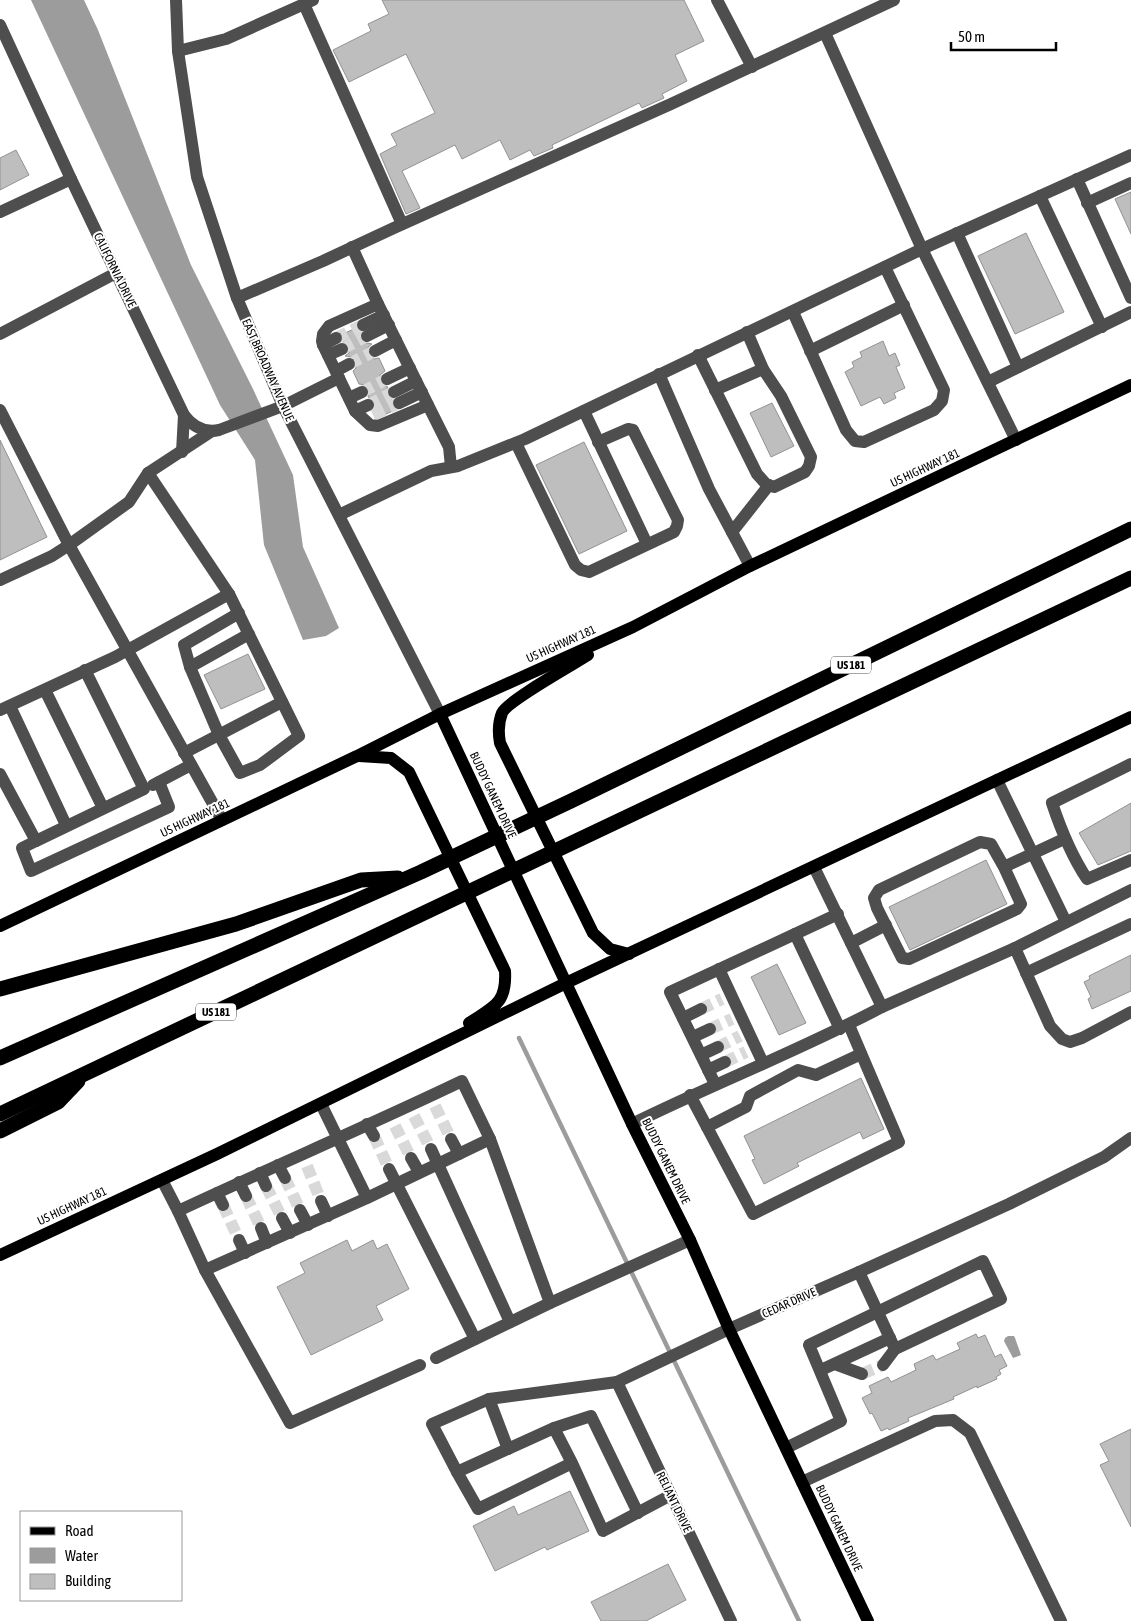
<svg xmlns="http://www.w3.org/2000/svg" width="1131" height="1621" viewBox="0 0 1131 1621" font-family="'Asap Condensed',sans-serif">
<style>
.water{fill:#9c9c9c}
.lines{fill:none;stroke-linecap:round;stroke-linejoin:round}
.stream{stroke:#9c9c9c;stroke-width:4.5}
.building{fill:#bebebe;stroke:#929292}
.minor-tunnel{stroke:#d9d9d9;stroke-width:12;stroke-dasharray:12 6;stroke-linecap:butt}
.minor{stroke:#4e4e4e;stroke-width:12}
.major{stroke:#000;stroke-width:12}
.highway{stroke:#000;stroke-width:15}
.labels{text-anchor:middle;stroke-width:4;stroke-linejoin:round;paint-order:stroke}
.shield{fill:#fff;stroke:#4c4c4c;stroke-width:1}
.shield-label{font-size:11px;font-weight:bold;fill:#000}
.street-label{font-size:12px;fill:#000;stroke:#fff}
</style>
<rect width="100%" height="100%" fill="#fff"/>
<g class="water">
<path d="M31,0H84L98,30L191,265L253,389L293,475L303,547L339,628L326,636L303,640L264,545L255,460L220,405Z"/>
<path d="M1008,1336H1014L1015,1338L1021,1355L1013,1358L1004,1341L1005,1338Z"/>
</g>
<g class="lines">
<path class="stream" d="M519,1038L799,1621"/>
</g>
<g class="building">
<path d="M382,0H684L704,41L675,55L687,81L662,94L664,98L642,108L639,103L552,145L553,148L534,156L530,150L510,160L500,140L462,159L455,145L402,171L420,208L406,214L380,154L397,145L391,134L435,113L406,54L349,82L333,50L371,31L368,24L389,14Z"/>
<path d="M16,150L29,175L0,190V158Z"/>
<path d="M1131,192V234L1115,199Z"/>
<path d="M1026,233L1064,312L1015,334L978,256Z"/>
<path d="M356,328L360,332V339L362,342L372,344L368,347V355L374,359L379,358L385,371L380,375V382L383,386L388,387L386,391L387,395L392,400V406L395,410L377,418L373,411L376,406V402L373,399L368,397L370,392L369,388L366,385L359,384L353,371L356,368V361L353,357L345,356L349,353L350,349L347,343L343,341V334Z"/>
<path d="M883,341L889,356L895,353L900,365L896,367L905,388L894,393L896,398L884,404L880,397L861,406L845,372L854,367L852,362L862,357L860,352Z"/>
<path d="M772,403L794,446L771,457L750,413Z"/>
<path d="M0,440L47,537L0,560Z"/>
<path d="M584,442L627,531L579,554L536,465Z"/>
<path d="M248,654L265,689L221,709L204,675Z"/>
<path d="M1131,803V851L1098,865L1079,833Z"/>
<path d="M986,860L1007,904L910,950L889,907Z"/>
<path d="M1131,955V991L1092,1009L1088,999L1091,997L1084,982L1090,979L1089,976Z"/>
<path d="M777,964L806,1023L779,1035L751,977Z"/>
<path d="M861,1078L884,1129L863,1139L860,1132L797,1163L799,1166L764,1184L752,1160L755,1159L744,1136Z"/>
<path d="M347,1240L352,1251L373,1240L377,1249L387,1244L409,1289L376,1306L383,1320L311,1355L277,1287L305,1273L300,1263Z"/>
<path d="M976,1334L978,1338L985,1335L995,1357L1001,1354L1007,1366L999,1370L1001,1374L996,1377L997,1379L977,1388V1386L953,1397L954,1399L908,1418L909,1421L889,1430L888,1428L881,1431L872,1413L870,1414L862,1398L872,1393L869,1386L888,1377L891,1382L916,1370L914,1364L933,1355L936,1360L960,1349L957,1343Z"/>
<path d="M1131,1429V1527L1100,1465L1109,1461L1100,1444Z"/>
<path d="M570,1491L589,1531L547,1550L545,1547L495,1571L473,1526L514,1506L518,1515Z"/>
<path d="M668,1564L686,1600L646,1621H601L591,1602Z"/>
</g>
<g class="lines">
<g class="minor-tunnel">
<path d="M336,338L363,325"/>
<path d="M342,349L367,336"/>
<path d="M349,364L375,351"/>
<path d="M362,392L387,379"/>
<path d="M368,405L394,392"/>
<path d="M373,415L399,403"/>
<path d="M701,1009L722,999"/>
<path d="M710,1029L732,1019"/>
<path d="M718,1047L740,1036"/>
<path d="M725,1062L746,1052"/>
<path d="M435,1106L451,1139"/>
<path d="M414,1116L431,1149"/>
<path d="M395,1126L411,1158"/>
<path d="M374,1136L389,1169"/>
<path d="M307,1166L321,1201"/>
<path d="M285,1178L300,1210"/>
<path d="M266,1186L282,1218"/>
<path d="M246,1196L261,1228"/>
<path d="M223,1205L239,1240"/>
<path d="M862,1374L883,1365"/>
</g>
<g class="minor">
<path d="M176,0L178,51L197,177L237,298L283,406L440,714"/>
<path d="M717,0L752,67"/>
<path d="M304,4L402,224"/>
<path d="M0,25L71,179L184,415C193,427 204,433 219,430L283,406L339,378"/>
<path d="M825,33L922,249L1016,440"/>
<path d="M178,51L226,39L313,0"/>
<path d="M1077,179L1131,298"/>
<path d="M1040,196L1102,327"/>
<path d="M1087,203L1131,183"/>
<path d="M0,212L71,179"/>
<path d="M957,233L1018,367"/>
<path d="M352,247L378,304L329,326L323,334L322,341L323,345L355,411L370,425L378,426L428,405L449,447L451,467"/>
<path d="M237,298L323,261L396,227L671,104L894,0"/>
<path d="M378,304L428,405"/>
<path d="M793,312L846,430L855,441L864,442L934,410L942,401L944,390L885,267"/>
<path d="M363,325L384,315"/>
<path d="M0,334L116,273"/>
<path d="M367,336L389,325"/>
<path d="M323,345L336,338"/>
<path d="M375,351L396,340"/>
<path d="M810,351L904,305"/>
<path d="M328,355L342,349"/>
<path d="M698,355L757,474L766,484L774,487L805,472L809,466L811,457L781,396L763,369L747,332"/>
<path d="M336,371L349,364"/>
<path d="M659,374L709,489L750,566"/>
<path d="M387,379L410,368"/>
<path d="M988,382L1131,312"/>
<path d="M715,390L763,369"/>
<path d="M394,392L416,381"/>
<path d="M349,398L362,392"/>
<path d="M399,403L422,392"/>
<path d="M0,410L69,545L222,820"/>
<path d="M355,411L368,405"/>
<path d="M584,411L647,544"/>
<path d="M516,443L575,565L581,570L589,572L674,532L677,526L678,520L633,430L628,429L598,442"/>
<path d="M182,452L184,415"/>
<path d="M148,473L229,594L299,736L260,765L240,773L219,735L190,667L249,634"/>
<path d="M339,515L431,471L458,466L525,439L922,249L1131,155"/>
<path d="M732,532L769,485"/>
<path d="M0,580L52,556L69,545L129,502L148,473L212,431"/>
<path d="M190,667L184,645L239,613"/>
<path d="M45,690L103,808"/>
<path d="M10,706L66,825"/>
<path d="M0,710L115,657L229,594"/>
<path d="M184,753L282,702"/>
<path d="M1131,764L1052,803C1061,830 1071,855 1087,879L1131,860"/>
<path d="M0,774L36,841L144,789L85,670"/>
<path d="M997,780L1066,922"/>
<path d="M153,785L191,765"/>
<path d="M36,841L22,848L31,871L169,807L159,782"/>
<path d="M1004,867L1021,904L1017,909L909,959L902,958L877,908L874,898L879,890L980,842L991,844L1004,867L1064,839"/>
<path d="M795,934L838,914"/>
<path d="M851,943L886,925"/>
<path d="M1015,948L1050,1026L1062,1039L1070,1042L1082,1038L1131,1012"/>
<path d="M719,969L763,1063"/>
<path d="M1026,973L1131,924"/>
<path d="M882,1007L1015,948L1131,890"/>
<path d="M683,1018L701,1009"/>
<path d="M693,1037L710,1029"/>
<path d="M701,1055L718,1047"/>
<path d="M708,1070L725,1062"/>
<path d="M715,1084L670,992L795,934L840,1029"/>
<path d="M690,1095L753,1214L899,1142L849,1025"/>
<path d="M321,1104L367,1198L205,1270L178,1211C272,1167 368,1126 462,1081L490,1139L367,1198"/>
<path d="M367,1124L374,1136"/>
<path d="M632,1124C715,1083 801,1050 882,1007L814,867"/>
<path d="M707,1127L746,1107L750,1096L798,1070L816,1075L861,1054"/>
<path d="M451,1139L459,1154"/>
<path d="M431,1149L510,1322"/>
<path d="M411,1158L419,1172"/>
<path d="M278,1165L285,1178"/>
<path d="M389,1169L475,1339"/>
<path d="M260,1173L266,1186"/>
<path d="M162,1180L178,1211"/>
<path d="M239,1182L246,1196"/>
<path d="M217,1193L223,1205"/>
<path d="M321,1201L328,1216"/>
<path d="M300,1210L308,1225"/>
<path d="M282,1218L290,1233"/>
<path d="M261,1228L267,1243"/>
<path d="M239,1240L245,1253"/>
<path d="M205,1270L290,1423L420,1365"/>
<path d="M859,1272L895,1349"/>
<path d="M550,1303L690,1240"/>
<path d="M436,1358L550,1303L490,1139"/>
<path d="M835,1364L862,1374"/>
<path d="M821,1370L890,1338"/>
<path d="M617,1382L731,1621"/>
<path d="M489,1399L508,1449"/>
<path d="M554,1428L591,1416L638,1513"/>
<path d="M786,1448L841,1421L809,1345L983,1261L1001,1299L895,1349L883,1365"/>
<path d="M572,1463L478,1509L457,1472L554,1428L572,1463L603,1531L671,1495"/>
<path d="M457,1472L432,1424L489,1399L617,1382L729,1329L859,1272L1009,1204L1104,1157L1131,1138"/>
<path d="M802,1482L935,1421L953,1420L970,1433L1061,1621"/>
</g>
<g class="major">
<path d="M588,655C574,664 507,701 502,713C498,723 498,732 500,743L593,933L610,949L629,954"/>
<path d="M440,714L632,1124L690,1240L729,1329L868,1621"/>
<path d="M359,756L391,758L409,772L505,971C507,1004 493,1007 469,1023"/>
<path d="M0,926L357,756L440,714L633,627L750,566L1131,385"/>
<path d="M0,1255L217,1154L566,983L1131,717"/>
</g>
<g class="highway">
<path d="M0,989L236,924L361,880L398,878"/>
<path d="M0,1058L421,872L571,801L1131,529"/>
<path d="M0,1114L1131,578"/>
<path d="M0,1131L58,1102L78,1081"/>
</g>
</g>
<g class="labels">
<g class="shield">
<rect x="831" y="656.5" width="40" height="17" rx="4"/>
<rect x="196" y="1003.5" width="40" height="17" rx="4"/>
</g>
<g class="shield-label">
<text x="851" y="669">US 181</text>
<text x="216" y="1016">US 181</text>
</g>
<g class="street-label">
<text transform="translate(115 270) rotate(64)" y="4">CALIFORNIA DRIVE</text>
<text transform="translate(268 370) rotate(66)" y="4">EAST BROADWAY AVENUE</text>
<text transform="translate(925 468) rotate(-25)" y="4">US HIGHWAY 181</text>
<text transform="translate(561 644) rotate(-24)" y="4">US HIGHWAY 181</text>
<text transform="translate(493 795) rotate(65)" y="4">BUDDY GANEM DRIVE</text>
<text transform="translate(195 818) rotate(-25)" y="4">US HIGHWAY 181</text>
<text transform="translate(666 1161) rotate(64)" y="4">BUDDY GANEM DRIVE</text>
<text transform="translate(72 1206) rotate(-25)" y="4">US HIGHWAY 181</text>
<text transform="translate(789 1303) rotate(-24)" y="4">CEDAR DRIVE</text>
<text transform="translate(674 1502) rotate(64)" y="4">RELIANT DRIVE</text>
<text transform="translate(839 1528) rotate(65)" y="4">BUDDY GANEM DRIVE</text>
</g>
</g>
<rect x="20" y="1511" width="162" height="90" fill="#ffffff" stroke="#999999"/>
<rect x="30" y="1527" width="25" height="8" fill="#000000" stroke="#999999"/>
<text x="65" y="1536" font-size="15" fill="#000000">Road</text>
<rect x="30" y="1548" width="25" height="15" fill="#9c9c9c" stroke="#999999"/>
<text x="65" y="1561" font-size="15" fill="#000000">Water</text>
<rect x="30" y="1574" width="25" height="15" fill="#bebebe" stroke="#999999"/>
<text x="65" y="1586" font-size="15" fill="#000000">Building</text>
<path d="M951 42v8h105v-8" fill="none" stroke="#000000" stroke-width="2.5"/>
<text x="958" y="42" font-size="15" fill="#000000" stroke="#ffffff" stroke-width="4" paint-order="stroke">50 m</text>
</svg>
